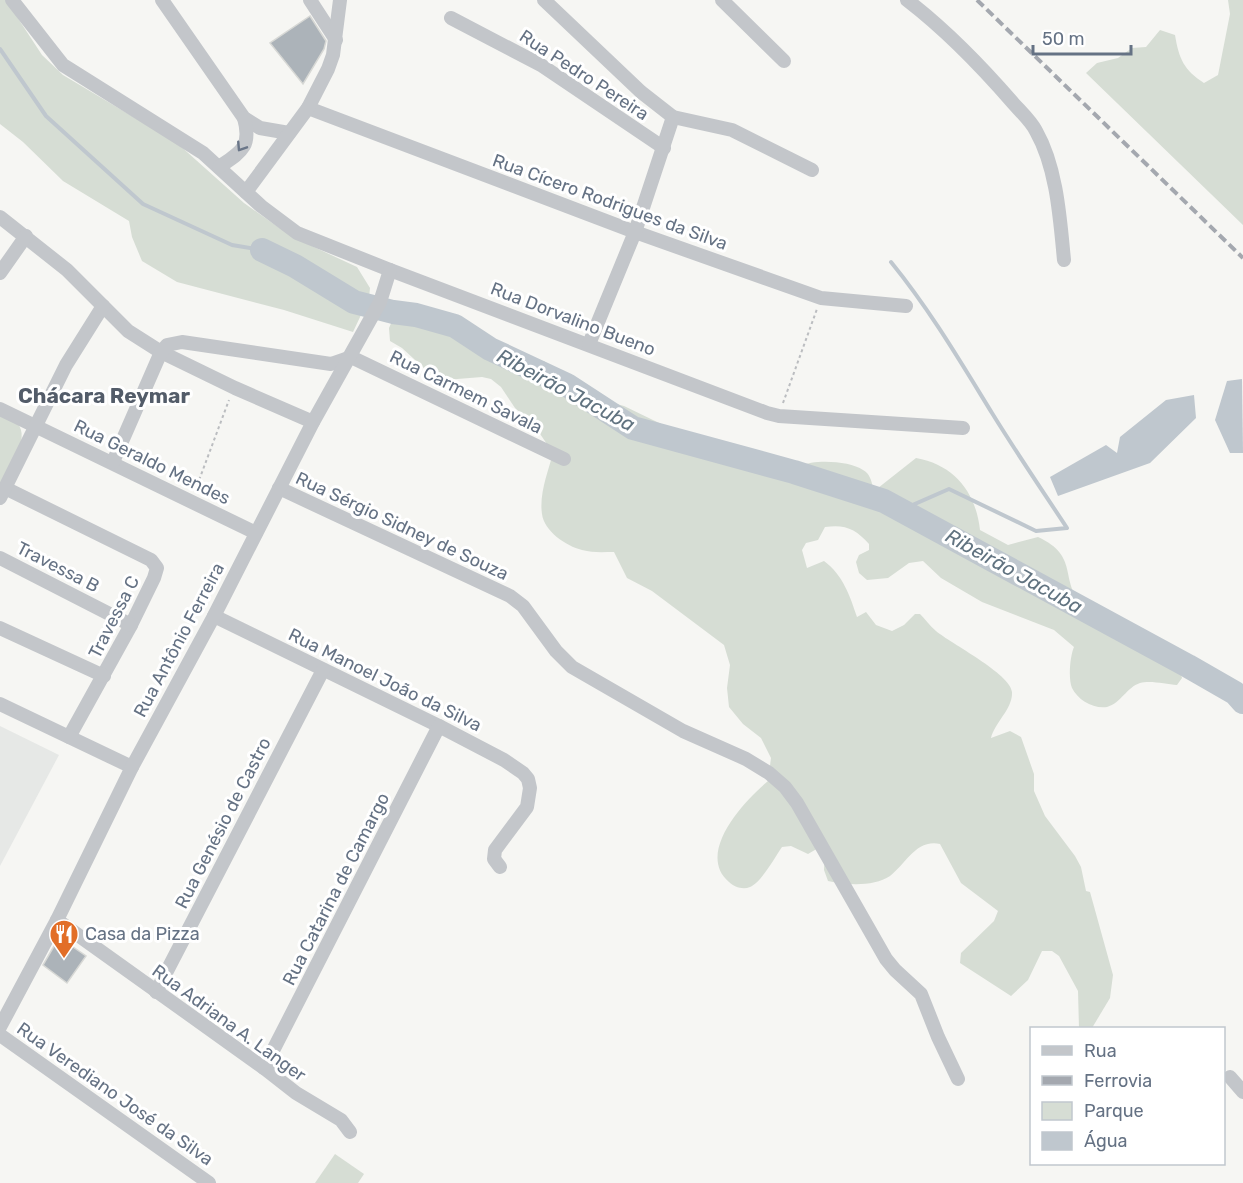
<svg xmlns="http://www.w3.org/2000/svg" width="1243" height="1183" viewBox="0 0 1243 1183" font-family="Rubik,sans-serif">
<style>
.built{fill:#e6e8e6}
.green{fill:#d6ddd4}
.water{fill:#bfc7ce}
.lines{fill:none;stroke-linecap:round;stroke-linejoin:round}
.stream{stroke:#bfc7ce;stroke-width:4}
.river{stroke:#bfc7ce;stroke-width:24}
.building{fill:#acb3b9;stroke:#d7d8d5;stroke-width:1.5}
.path{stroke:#bbbdc0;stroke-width:2;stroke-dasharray:3 3;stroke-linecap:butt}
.minor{stroke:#c3c6ca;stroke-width:14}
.rail{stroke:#a4a8af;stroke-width:4;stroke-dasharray:9 4.5;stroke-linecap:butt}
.oneway{stroke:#6a7688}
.labels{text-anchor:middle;stroke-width:6;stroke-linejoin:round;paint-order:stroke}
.street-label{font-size:18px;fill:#657284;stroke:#fff}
.poi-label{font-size:18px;fill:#657284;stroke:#fff;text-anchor:start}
.water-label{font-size:20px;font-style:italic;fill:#617380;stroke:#fff}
.quarter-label{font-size:21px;font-weight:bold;fill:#535c69;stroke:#fff}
</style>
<rect width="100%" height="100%" fill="#f6f6f3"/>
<path class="built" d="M0,726L59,755L0,866Z"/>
<g class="green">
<path d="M0,0H6L42,55L63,75L177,143L244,203L278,227L314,247L357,267L370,288L369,298L353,332L284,310L177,282L142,261L132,237L129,221L63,181L23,142L0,124Z"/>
<path d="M1228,0H1243V225L1086,73L1097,63L1118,58L1132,48L1146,47L1160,30L1175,35C1179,59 1184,70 1204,83L1218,75L1230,14Z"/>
<path d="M401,316L415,319L459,335L479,349L500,358L544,361C556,369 560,381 572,389L580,387L581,385L602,400L624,406L684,435L705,449L743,461L800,466C815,459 850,461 863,470C870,474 871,480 873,487L878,488L916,458C955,465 976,493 980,530L1008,545L1038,537C1080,556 1059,581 1082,604C1095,617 1117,620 1133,626C1148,632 1161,641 1175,649L1182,678L1177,685C1166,684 1150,680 1140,683C1127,687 1121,703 1107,707C1093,709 1078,700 1072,688C1068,679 1070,656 1074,647L1054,630L982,602L941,578L923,561L909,563L888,578L867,580L859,573L856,562L859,555L869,550V544C856,529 845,524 825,527L818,540L806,543L802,550L807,568L824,561C843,575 850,596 857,617L866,612L876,625L892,631L904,625L915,614H920C925,619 930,626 936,631C950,643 1011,674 1012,692C1013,709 995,722 991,738L1010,731L1021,737L1034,774V791L1045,816L1075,856L1081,867L1086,891L1090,892L1113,975L1110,998L1092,1028H1079L1078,991L1059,956L1052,951H1042L1028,980L1011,996L960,963L961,953L994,921L998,911L961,883L940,844C916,839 906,864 890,876C874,887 846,885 828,881L824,870L825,844L808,854L791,846L782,847C775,857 761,883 750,887C743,890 734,887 729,882C695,853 745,800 768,781L771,758L761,738L743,724L729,707L727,688L730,665L724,645L652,591L627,578L614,552C603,552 593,553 582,550C566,546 544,531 542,514C539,494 548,472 553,453L534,425L515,408L501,387L491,379L482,377L445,380L426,370L402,348L390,341L389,328L393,319Z"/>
<path d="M0,413C5,416 13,419 17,423C32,438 7,473 0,488Z"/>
<path d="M335,1154L364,1174L358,1183H315Z"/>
</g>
<g class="water">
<path d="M1242,379L1243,453H1230L1215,420L1227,381Z"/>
<path d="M1194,395L1196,418L1150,463L1058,496L1050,477L1106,445L1117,453L1120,437L1166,400Z"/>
</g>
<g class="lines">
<g class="stream">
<path d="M0,49L46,116L143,204L232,245L262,250"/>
<path d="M891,262C930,310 960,361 992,413C1016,452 1042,490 1067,528L1036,531L949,489L901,510"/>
</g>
<path class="river" d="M262,250L295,266L354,302L393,312L416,315L455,326L490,349L567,385L633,428L794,472L884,501L1188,666L1235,693L1243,702"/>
</g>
<g class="building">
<path d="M310,16L326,41L324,49L303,84L270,43Z"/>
<path d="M63,940L86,956L67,983L43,965L57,941Z"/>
</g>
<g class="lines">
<g class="path">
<path d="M783,403L817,309"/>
<path d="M195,491L229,400"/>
</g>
<g class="minor">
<path d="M12,0L63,65L203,153L261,206L297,233L390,270L767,413L779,416L963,428"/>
<path d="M162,0L244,118L260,128L289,133"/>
<path d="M310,0L336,40"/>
<path d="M544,0L641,92L673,117L732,130L812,170"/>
<path d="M722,0L784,61"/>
<path d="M907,0C946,30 981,66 1013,103C1020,111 1031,121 1036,131C1057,168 1060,219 1064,260"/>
<path d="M451,18L541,65L664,148"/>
<path d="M308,108L635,232L821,298L906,306"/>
<path d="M219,167C241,152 252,147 244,118"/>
<path d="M246,192L308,108L328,69L333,55L340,0"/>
<path d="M0,217L67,270L128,331L161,352L235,388L313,422"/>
<path d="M0,273L26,236"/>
<path d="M589,344L635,232L673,117"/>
<path d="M0,409L256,533"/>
<path d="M113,462L161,352L167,345L182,342L331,364L351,357L564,459"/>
<path d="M5,488L151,560L157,568L154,578L131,625L69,737"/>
<path d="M279,488L510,596L523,606L556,651L572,667L683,731L746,759L769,773L785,787L797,803L886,959L895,970L921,994L938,1037L958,1079"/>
<path d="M0,498L66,365L103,306"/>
<path d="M0,558L131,625"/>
<path d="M214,616L439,726L504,760L523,773L528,779L530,788L527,807L495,850L494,859L500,867"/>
<path d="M0,628L104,676"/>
<path d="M0,704L132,767"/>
<path d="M57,920L264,1068L296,1093L341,1120L350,1132"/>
<path d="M156,992L323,670"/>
<path d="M0,1027L57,920L132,767L214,616L313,422L380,302L390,270"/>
<path d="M0,1035L209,1183"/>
<path d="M264,1068L439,726"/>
<path d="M1230,1077L1243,1092"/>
</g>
<path class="rail" d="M977,0L1243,258"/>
</g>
<defs><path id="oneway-chevron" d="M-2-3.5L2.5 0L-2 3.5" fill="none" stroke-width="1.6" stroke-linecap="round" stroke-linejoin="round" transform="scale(1.5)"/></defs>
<use class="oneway" href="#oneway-chevron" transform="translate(241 147) rotate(123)"/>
<defs>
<g id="restaurant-pin" transform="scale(1.5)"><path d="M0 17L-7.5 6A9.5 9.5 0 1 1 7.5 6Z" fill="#e26e27" stroke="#fff"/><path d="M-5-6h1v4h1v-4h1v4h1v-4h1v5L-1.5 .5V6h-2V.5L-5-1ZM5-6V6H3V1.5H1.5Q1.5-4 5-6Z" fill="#fff"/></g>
</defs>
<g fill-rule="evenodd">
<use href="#restaurant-pin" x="64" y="934"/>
</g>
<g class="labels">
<g class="street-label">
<text transform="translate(584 75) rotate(33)" y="6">Rua Pedro Pereira</text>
<text transform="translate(610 202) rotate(20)" y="6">Rua Cícero Rodrigues da Silva</text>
<text transform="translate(573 319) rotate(21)" y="6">Rua Dorvalino Bueno</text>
<text transform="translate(466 392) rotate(26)" y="6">Rua Carmem Savala</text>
<text transform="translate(152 462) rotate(26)" y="6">Rua Geraldo Mendes</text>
<text transform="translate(402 526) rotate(25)" y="6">Rua Sérgio Sidney de Souza</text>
<text transform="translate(58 567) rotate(27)" y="6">Travessa B</text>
<text transform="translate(114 617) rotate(-63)" y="6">Travessa C</text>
<text transform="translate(179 640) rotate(-62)" y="6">Rua Antônio Ferreira</text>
<text transform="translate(385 680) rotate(26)" y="6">Rua Manoel João da Silva</text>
<text transform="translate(223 823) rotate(-63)" y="6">Rua Genésio de Castro</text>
<text transform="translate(336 889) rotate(-63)" y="6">Rua Catarina de Camargo</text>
<text transform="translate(229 1023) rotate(36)" y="6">Rua Adriana A. Langer</text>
<text transform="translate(115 1094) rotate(35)" y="6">Rua Verediano José da Silva</text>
</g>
<g class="poi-label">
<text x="85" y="940">Casa da Pizza</text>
</g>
<g class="water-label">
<text transform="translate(566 390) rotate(28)" y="7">Ribeirão Jacuba</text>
<text transform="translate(1014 571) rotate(29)" y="7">Ribeirão Jacuba</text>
</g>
<g class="quarter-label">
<text x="104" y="403">Chácara Reymar</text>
</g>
</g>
<rect x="1030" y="1027" width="195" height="138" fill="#ffffff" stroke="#c1c7ce" stroke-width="1.5"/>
<rect x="1042" y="1046" width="30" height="9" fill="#c3c6ca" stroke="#c1c7ce" stroke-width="1.5"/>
<text x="1084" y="1057" font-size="18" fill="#657284">Rua</text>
<rect x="1042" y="1076" width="30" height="9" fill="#a4a8af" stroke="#c1c7ce" stroke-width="1.5"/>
<text x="1084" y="1087" font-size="18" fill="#657284">Ferrovia</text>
<rect x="1042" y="1102" width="30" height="18" fill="#d6ddd4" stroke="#c1c7ce" stroke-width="1.5"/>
<text x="1084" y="1117" font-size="18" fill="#657284">Parque</text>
<rect x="1042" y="1132" width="30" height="18" fill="#bfc7ce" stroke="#c1c7ce" stroke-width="1.5"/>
<text x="1084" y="1147" font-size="18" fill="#657284">Água</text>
<path d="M1033 45v9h98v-9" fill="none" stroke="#657284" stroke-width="3"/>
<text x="1042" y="45" font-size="18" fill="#657284" stroke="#ffffff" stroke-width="4.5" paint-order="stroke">50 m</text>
</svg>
